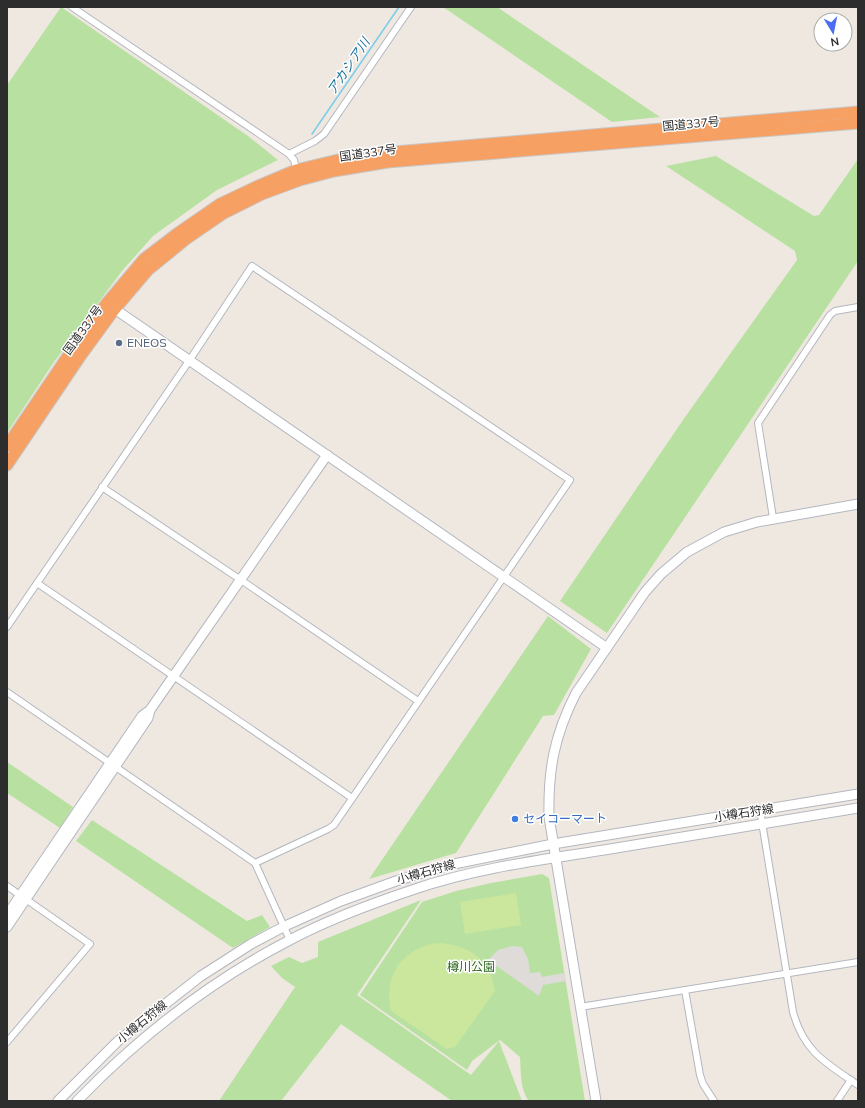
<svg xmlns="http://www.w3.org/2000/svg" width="865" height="1108" viewBox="0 0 865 1108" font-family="Mulish,'Noto Sans JP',sans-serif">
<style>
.green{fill:#b8e1a1}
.pitch{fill:#cae79d}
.plaza{fill:#dedbd8}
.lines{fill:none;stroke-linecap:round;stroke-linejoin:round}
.stream{stroke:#7bcee9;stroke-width:1.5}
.street-casing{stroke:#b4b7c0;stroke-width:8}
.secondary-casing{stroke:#b4b7c0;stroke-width:11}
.highway-casing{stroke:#c8c8c8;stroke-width:13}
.street{stroke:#fff;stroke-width:6}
.secondary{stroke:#fff;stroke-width:9}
.highway{stroke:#f6a064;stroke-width:11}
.service-dot{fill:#5c6f8a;stroke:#fff;stroke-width:1.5}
.shop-dot{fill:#3f7fe0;stroke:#fff;stroke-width:1.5}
.labels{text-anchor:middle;stroke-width:3;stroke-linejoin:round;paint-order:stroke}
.street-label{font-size:12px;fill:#2d2d2d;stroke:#fff}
.service-label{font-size:12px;fill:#4e5e75;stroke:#fff;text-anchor:start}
.shop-label{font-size:12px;fill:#366cbe;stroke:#fff;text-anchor:start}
.park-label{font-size:12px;fill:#30691f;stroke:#fff}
.water-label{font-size:13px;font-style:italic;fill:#156f9a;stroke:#fff}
</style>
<rect width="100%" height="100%" fill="#eee8e1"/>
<g class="green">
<path d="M61,7L248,136L278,160L217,190L153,236L122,271L54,362L7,433V85Z"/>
<path d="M443,7H497L660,117L612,122Z"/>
<path d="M716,156L814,216L819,215L858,159V261L607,633L560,601L683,420L797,260L795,251L666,166Z"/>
<path d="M548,616L591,649L554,715L543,716L456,853L369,879Z"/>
<path d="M7,762L73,807L60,828L7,793Z"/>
<path d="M92,820L247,921L262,915L270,927L233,948L76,841Z"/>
<path d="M542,874L549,878L585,1101H529C520,1090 521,1071 520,1057L500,1040L472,1061L467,1070L360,995L422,902L456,891L491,883Z"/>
<path d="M421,900L357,995L471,1075L499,1041L522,1101H452L341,1024L281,1101H219L295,987L282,978L271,966L289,957L302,963L318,957V942Z"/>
</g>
<g class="pitch">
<path d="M516,893L521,925L465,934L460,902Z"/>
<path d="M437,943C468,944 490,959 495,991L455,1047L447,1049L391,1011C383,975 402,949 437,943Z"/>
</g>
<path class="plaza" d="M513,946L522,947L528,959L530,973L540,972L542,977L564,973L566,981L543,985L539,996L488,960L498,950Z"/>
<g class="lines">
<path class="stream" d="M312,134L399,7"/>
<g class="street-casing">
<g id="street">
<path d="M72,7L289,154L294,160L297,172"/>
<path d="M289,154L315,141L324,134L411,7"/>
<path d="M102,487L241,580L418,701"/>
<path d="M773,518L758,423L830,315L835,311L858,307"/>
<path d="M37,583L352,798"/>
<path d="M7,627L189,361L252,266L570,480L334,825L328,829L255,863"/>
<path d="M7,692L255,863L290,940"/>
<path d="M760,810L793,1012C804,1052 826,1063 858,1085"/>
<path d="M7,886L90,944L7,1042"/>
<path d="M685,990L700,1075L703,1084L714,1101"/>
<path d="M580,1007L858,962"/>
<path d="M837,1101L851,1080"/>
</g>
</g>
<g class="secondary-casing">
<g id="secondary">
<path d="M109,305L607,648"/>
<path d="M7,915L142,716L150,710L327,455"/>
<path d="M7,927L148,718L150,710"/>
<path d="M58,1101L118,1041L201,976L251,944L285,926L341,901L396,881L449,865L553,844L858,794"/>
<path d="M77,1101C139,1037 209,982 288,941C327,920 373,903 415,889C476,868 541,860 604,850C689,836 773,822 858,808"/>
<path d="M596,1101L549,817C548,770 554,736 576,693L645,592L661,574L687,552L724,532L757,522L858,504"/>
</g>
</g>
<g class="highway-casing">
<g id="highway">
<path d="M7,446L72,350L106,304L144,259L178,233L220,204L258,186L296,170L338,160L383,153L858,112"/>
<path d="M7,465L79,358L114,310L148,270L186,239L224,213L262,194L300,180L334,171L388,162L858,123"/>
</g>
</g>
<use href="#street" class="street"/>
<use href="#secondary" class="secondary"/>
<use href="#highway" class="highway"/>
</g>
<circle class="service-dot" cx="119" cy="343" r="4"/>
<circle class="shop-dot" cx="515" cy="819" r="4"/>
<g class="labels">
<g class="street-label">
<text transform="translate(691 124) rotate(-5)" y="4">国道337号</text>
<text transform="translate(368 153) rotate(-8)" y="4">国道337号</text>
<text transform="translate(83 330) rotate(-54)" y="4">国道337号</text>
<text transform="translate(744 813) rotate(-9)" y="4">小樽石狩線</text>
<text transform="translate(426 872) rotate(-16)" y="4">小樽石狩線</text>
<text transform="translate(142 1022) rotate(-39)" y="4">小樽石狩線</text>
</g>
<g class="service-label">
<text x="127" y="347">ENEOS</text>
</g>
<g class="shop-label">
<text x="523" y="823">セイコーマート</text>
</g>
<g class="park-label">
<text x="471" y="971">樽川公園</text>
</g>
<g class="water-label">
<text transform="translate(348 66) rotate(-56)" y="5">アカシア川</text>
</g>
</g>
<rect width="865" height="1108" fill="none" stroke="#2d2d2d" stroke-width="16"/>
<g transform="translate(833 32) rotate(170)"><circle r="19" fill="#ffffff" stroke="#ababab"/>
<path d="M0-3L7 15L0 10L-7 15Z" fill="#4b6df1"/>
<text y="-6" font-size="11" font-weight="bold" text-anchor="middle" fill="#2d2d2d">N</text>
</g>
</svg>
